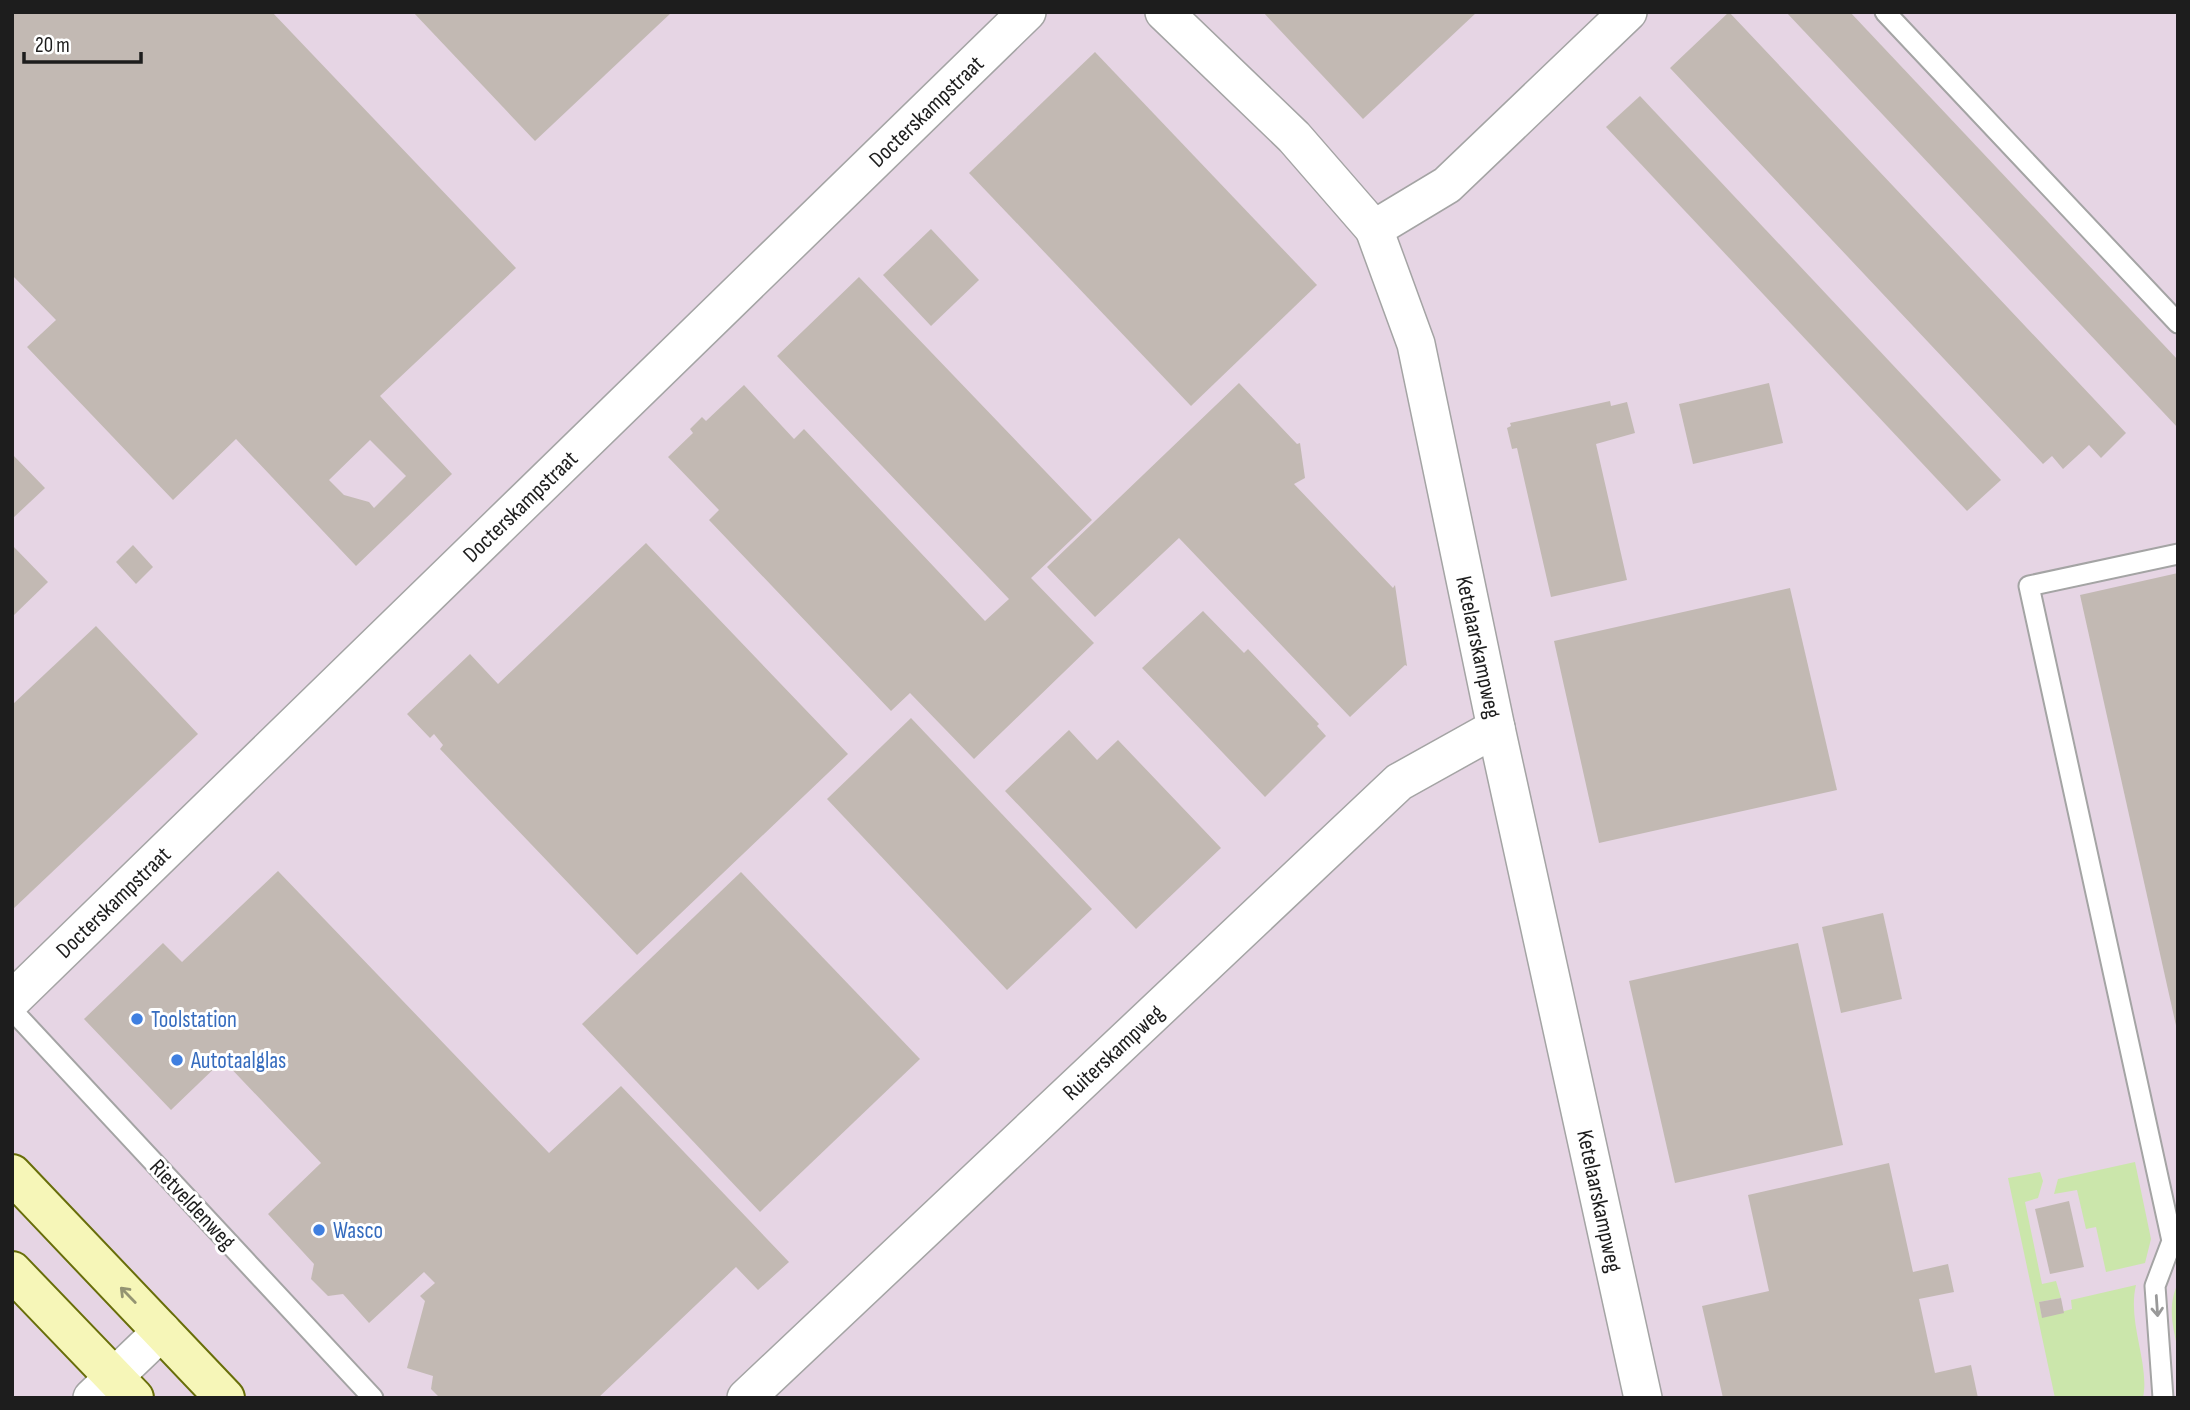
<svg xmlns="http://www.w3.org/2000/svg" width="2190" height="1410" viewBox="0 0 2190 1410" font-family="'Sofia Sans Condensed',sans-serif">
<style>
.industrial{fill:#e6d5e4}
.grass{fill:#cbe6ab}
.building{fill:#c2b9b3;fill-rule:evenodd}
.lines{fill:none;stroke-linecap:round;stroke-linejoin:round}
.service-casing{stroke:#a4a4a4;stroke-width:23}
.minor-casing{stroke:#a4a4a4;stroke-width:40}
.secondary-casing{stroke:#686e0a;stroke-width:42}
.service{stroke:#fff;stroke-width:19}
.minor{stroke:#fff;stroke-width:37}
.secondary{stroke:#f6f6b8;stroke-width:38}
.oneway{stroke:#949472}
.oneway2{stroke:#999}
.shop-dot{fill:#3f7fe0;stroke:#fff;stroke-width:2.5}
.labels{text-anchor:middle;stroke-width:6;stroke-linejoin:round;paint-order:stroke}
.street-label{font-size:23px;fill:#1d1d1d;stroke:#fff}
.shop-label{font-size:23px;fill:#366cbe;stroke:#fff;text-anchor:start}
</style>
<rect width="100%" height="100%" fill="#eee9e3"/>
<rect class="industrial" x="12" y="12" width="2166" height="1386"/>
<g class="grass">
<path d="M2135,1162L2151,1239L2145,1263L2106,1272L2096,1227L2086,1229L2077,1190L2054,1194L2058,1179Z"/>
<path d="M2040,1172L2043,1181L2038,1198L2025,1202L2042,1284L2056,1281L2061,1298L2039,1302L2042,1317L2072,1309L2071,1300L2136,1285C2127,1323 2150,1363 2143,1398H2055L2008,1178Z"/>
<path d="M2178,1283V1350C2173,1327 2167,1306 2178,1283Z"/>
</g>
<g class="building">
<path d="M12,12H272L516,268L380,396L452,474L356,566L236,439L173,500L27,347L56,320L12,275ZM370,440L406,476L374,508L369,502L344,495L329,480Z"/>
<path d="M413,12H672L535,141Z"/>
<path d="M1263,12H1477L1363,119Z"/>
<path d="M1729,12L2126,433L2101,458L2089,445L2063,469L2052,456L2043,464L1670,68Z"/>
<path d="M1786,12H1850L2178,360V428Z"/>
<path d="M1095,52L1317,285L1191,406L969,173Z"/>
<path d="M1640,96L2001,480L1967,511L1606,127Z"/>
<path d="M931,229L979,280L931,326L883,275Z"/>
<path d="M859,277L1092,520L1031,578L1094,643L974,759L910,693L891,711L709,520L719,510L668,457L693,433L690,429L702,417L706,421L744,385L794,439L804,429L985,621L1009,599L777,356Z"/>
<path d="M1239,383L1297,444L1300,443L1305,478L1294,484L1393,588L1395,585L1407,666L1405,665L1350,717L1179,538L1095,617L1047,567Z"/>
<path d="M1769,383L1783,443L1693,464L1679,404Z"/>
<path d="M1610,401L1611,406L1627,402L1635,433L1596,444L1627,580L1551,597L1517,448L1512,449L1507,428L1511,426L1510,423Z"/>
<path d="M12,454L45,488L12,519Z"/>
<path d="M646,543L848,754L637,955L440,749L443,745L434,734L430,738L407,714L470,654L498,684Z"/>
<path d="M12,545L48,582L12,617Z"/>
<path d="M133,545L153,567L136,584L116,562Z"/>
<path d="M2178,573V1030H2177L2080,595Z"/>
<path d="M1790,588L1837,790L1599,843L1554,641Z"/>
<path d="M1203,611L1244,653L1248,649L1319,724L1317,726L1326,736L1265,797L1142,668Z"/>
<path d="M96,626L198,734L12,910V705Z"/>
<path d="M911,718L1092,909L1007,990L827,799Z"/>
<path d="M1069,730L1097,760L1118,740L1221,848L1136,929L1005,791Z"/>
<path d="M278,871L549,1153L621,1086L789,1262L758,1290L736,1267L598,1398H440L431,1389L433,1376L407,1368L425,1301L420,1296L435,1283L424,1272L369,1323L343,1294L328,1296L311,1279L314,1264L268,1214L321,1163L223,1060L171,1110L84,1019L163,943L182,962Z"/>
<path d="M741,872L920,1059L760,1212L582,1024Z"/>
<path d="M1883,913L1902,999L1841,1013L1822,927Z"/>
<path d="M1798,943L1843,1145L1675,1183L1629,981Z"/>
<path d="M1889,1163L1913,1272L1948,1264L1954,1292L1919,1299L1935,1373L1971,1365L1978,1398H1723L1702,1306L1769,1291L1748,1195Z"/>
<path d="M2069,1201L2084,1267L2050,1274L2035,1209Z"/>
<path d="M2061,1298L2064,1313L2042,1318L2039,1302Z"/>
</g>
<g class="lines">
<g class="service-casing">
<g id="service">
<path d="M1885,12L2178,323"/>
<path d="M12,1010L373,1398"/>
<path d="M2163,1398L2155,1286L2172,1241L2029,586L2178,554"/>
</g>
</g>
<g class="minor-casing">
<g id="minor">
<path d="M1164,12L1294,137L1374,229"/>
<path d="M1628,12L1447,185L1374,229L1416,344L1496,728L1643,1398"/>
<path d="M12,1000L1027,12"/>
<path d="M92,1398L162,1331"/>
<path d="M746,1398L1399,782L1496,728"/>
</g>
</g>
<g class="secondary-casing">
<g id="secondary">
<path d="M12,1174L225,1398"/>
<path d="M12,1271L134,1398"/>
</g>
</g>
<use href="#service" class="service"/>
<use href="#minor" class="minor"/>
<use href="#secondary" class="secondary"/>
</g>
<defs><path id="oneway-shaft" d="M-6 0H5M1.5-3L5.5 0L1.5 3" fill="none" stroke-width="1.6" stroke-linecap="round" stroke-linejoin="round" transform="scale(1.75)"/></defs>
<use class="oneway" href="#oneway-shaft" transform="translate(128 1295) rotate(-134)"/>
<use class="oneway2" href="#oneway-shaft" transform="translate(2157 1306) rotate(86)"/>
<g class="shop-dot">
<circle cx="137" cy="1019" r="7"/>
<circle cx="177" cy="1060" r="7"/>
<circle cx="319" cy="1230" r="7"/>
</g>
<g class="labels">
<g class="street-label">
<text transform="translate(926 111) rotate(-44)" y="8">Docterskampstraat</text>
<text transform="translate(520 506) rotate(-44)" y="8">Docterskampstraat</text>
<text transform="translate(1479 647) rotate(78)" y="8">Ketelaarskampweg</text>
<text transform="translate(113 902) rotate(-44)" y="8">Docterskampstraat</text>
<text transform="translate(1113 1052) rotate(-43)" y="8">Ruiterskampweg</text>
<text transform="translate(1600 1201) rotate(78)" y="8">Ketelaarskampweg</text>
<text transform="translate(193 1204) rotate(47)" y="8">Rietveldenweg</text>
</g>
<g class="shop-label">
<text x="151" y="1027">Toolstation</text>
<text x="191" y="1068">Autotaalglas</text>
<text x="333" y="1238">Wasco</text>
</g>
</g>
<rect width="2190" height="1410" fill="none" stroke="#1d1d1d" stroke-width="28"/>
<path d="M24 52v10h117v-10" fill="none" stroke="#1d1d1d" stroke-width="3.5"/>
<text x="35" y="52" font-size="21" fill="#1d1d1d" stroke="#ffffff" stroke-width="5" paint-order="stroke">20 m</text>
</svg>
